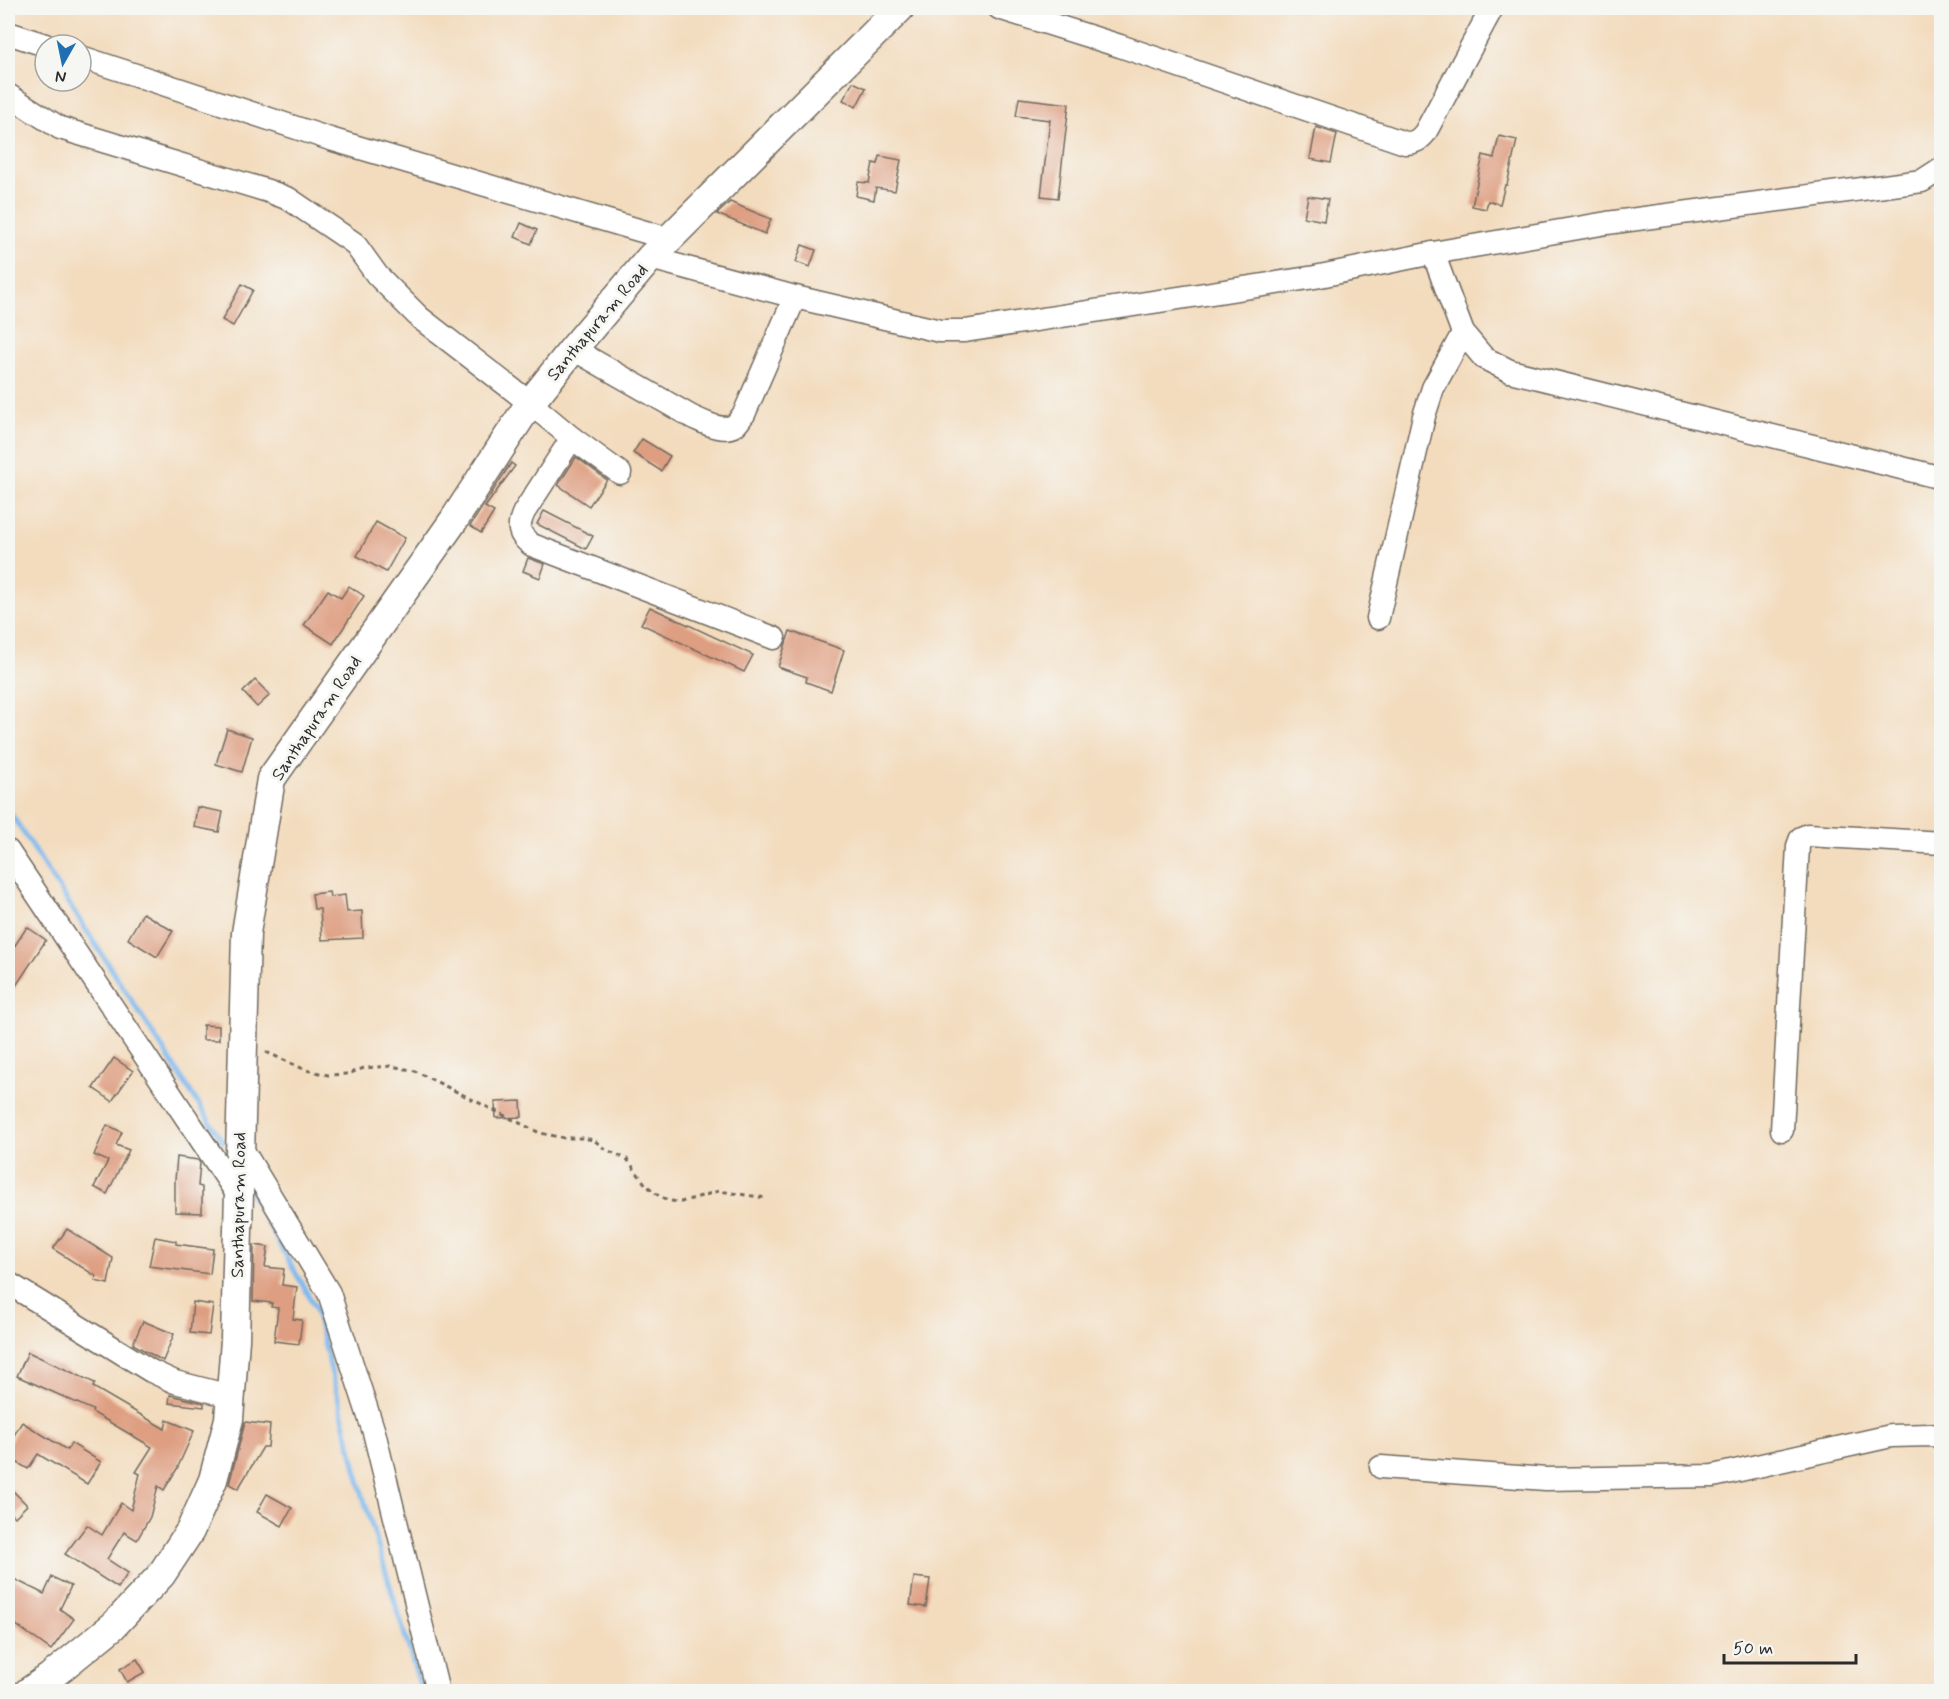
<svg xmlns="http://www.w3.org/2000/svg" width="1949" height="1699" viewBox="0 0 1949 1699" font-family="Mynerve,sans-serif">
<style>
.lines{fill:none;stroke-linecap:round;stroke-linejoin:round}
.stream{stroke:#7cb9ef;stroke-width:5}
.building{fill:#de9e81}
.minor-casing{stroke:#71695e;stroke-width:25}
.major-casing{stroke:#71695e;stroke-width:31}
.path{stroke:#71695e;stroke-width:3;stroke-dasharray:4.5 4.5;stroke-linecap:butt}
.minor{stroke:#fff;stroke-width:22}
.major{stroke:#fff;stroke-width:28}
.labels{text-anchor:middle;stroke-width:6;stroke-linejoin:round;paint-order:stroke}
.street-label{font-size:18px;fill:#2b2b2b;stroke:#f6f6f2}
</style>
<rect width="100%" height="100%" fill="#f6f6f2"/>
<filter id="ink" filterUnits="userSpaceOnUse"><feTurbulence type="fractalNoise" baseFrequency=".0167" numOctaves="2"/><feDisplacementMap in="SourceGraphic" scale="12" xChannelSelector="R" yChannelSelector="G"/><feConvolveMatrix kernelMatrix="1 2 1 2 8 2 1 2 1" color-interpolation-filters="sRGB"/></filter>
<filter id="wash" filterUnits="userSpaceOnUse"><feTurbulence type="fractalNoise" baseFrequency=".008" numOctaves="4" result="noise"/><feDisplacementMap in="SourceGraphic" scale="24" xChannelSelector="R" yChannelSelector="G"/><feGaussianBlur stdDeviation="1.35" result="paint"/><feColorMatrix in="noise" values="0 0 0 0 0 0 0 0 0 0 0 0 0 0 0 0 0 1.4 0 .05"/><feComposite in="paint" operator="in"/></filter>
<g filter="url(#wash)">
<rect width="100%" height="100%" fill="#f3dcbe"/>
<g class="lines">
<g class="stream">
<path d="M8,809L223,1142"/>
<path d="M251,1194L315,1307L363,1496L422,1692"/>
</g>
</g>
<g id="blocks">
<g class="building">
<path d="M853,82L866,88L856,107L843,100Z"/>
<path d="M1019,98L1069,104L1058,198L1041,196L1050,120L1016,116Z"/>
<path d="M1316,127L1337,134L1331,163L1310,159Z"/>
<path d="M1499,136L1517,140L1507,185H1505L1500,204L1488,201L1486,209L1472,206L1483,155L1494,158Z"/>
<path d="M880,156L901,160L895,191L876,188L874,200L856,196L858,182L869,183L873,163L878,164Z"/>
<path d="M1308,196L1328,199L1324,221L1304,217Z"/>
<path d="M730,202L771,219L765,234L717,214Z"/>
<path d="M521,223L537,230L531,244L515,237Z"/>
<path d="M802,245L816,250L810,267L796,262Z"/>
<path d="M242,284L253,290L233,326L222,320Z"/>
<path d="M642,439L670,456L661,471L633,453Z"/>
<path d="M576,457L607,480L589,506L558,485Z"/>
<path d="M511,463L515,466L485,507L494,512L481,533L470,526Z"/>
<path d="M544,511L593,536L586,549L537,524Z"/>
<path d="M376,522L405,538L386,572L357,556Z"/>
<path d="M528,558L545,564L540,578L523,571Z"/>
<path d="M349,586L364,596L333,644L304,625L328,590L341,598Z"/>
<path d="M650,607L753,655L744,672L641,624Z"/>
<path d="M790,631L844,650L831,691L806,682L807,677L778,667Z"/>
<path d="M255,680L270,695L257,707L243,692Z"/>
<path d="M227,729L252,737L242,772L216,764Z"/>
<path d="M197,807L223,812L219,832L194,827Z"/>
<path d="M329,892L330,897L345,895L347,912L362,911L363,938L322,940L320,909H314L312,894Z"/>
<path d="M143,913L173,931L157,957L128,939Z"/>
<path d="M27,927L46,940L8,998V956Z"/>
<path d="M203,1025L219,1026V1040H203Z"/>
<path d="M114,1058L133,1071L112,1101L93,1088Z"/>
<path d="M521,1101L522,1117L496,1118L495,1102Z"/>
<path d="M107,1125L122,1132L116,1145L129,1150L107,1194L94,1187L108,1161L94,1155Z"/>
<path d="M177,1157L198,1160L200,1163L198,1186L202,1187V1213L175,1212V1180Z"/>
<path d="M67,1229L113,1258L108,1284L95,1281L96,1276L53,1249Z"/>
<path d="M155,1237L176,1241V1244L213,1249L210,1274L149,1266Z"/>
<path d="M254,1245L268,1247L265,1267L284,1269L282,1285L297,1287L293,1319L302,1320L299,1344L274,1341L278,1308L271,1307L272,1303L253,1301Z"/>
<path d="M193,1302L213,1305L209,1335L190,1333Z"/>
<path d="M143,1321L174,1334L163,1361L133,1344Z"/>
<path d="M28,1352L95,1383L93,1387L165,1429L167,1420L194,1431L177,1469L164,1490L158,1486L150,1517L137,1540L124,1532L107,1559L128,1573L118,1588L65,1554L87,1525L102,1535L121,1503L131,1510L140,1474L136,1472L152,1447L92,1412L93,1410L17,1376Z"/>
<path d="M170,1395L204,1403V1407L169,1403Z"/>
<path d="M22,1422L67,1450L71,1443L101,1462L87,1484L38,1454L28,1469L8,1457V1445Z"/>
<path d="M245,1422L270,1425L268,1447H263L238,1489L229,1484Z"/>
<path d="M8,1486L27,1505L15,1517L8,1510Z"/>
<path d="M267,1494L292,1508L282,1526L257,1512Z"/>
<path d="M8,1576L44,1594L52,1577L71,1586L60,1609L74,1619L51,1650L8,1619Z"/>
<path d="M914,1577L930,1579L926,1607L910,1605Z"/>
<path d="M137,1659L145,1672L127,1682L120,1669Z"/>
</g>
</g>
</g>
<g filter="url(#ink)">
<use href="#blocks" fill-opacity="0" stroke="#71695e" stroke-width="1.5"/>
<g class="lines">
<g class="minor-casing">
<g id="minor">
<path d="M999,8L1120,46L1405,143C1415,143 1419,140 1425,133L1492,8"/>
<path d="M8,33L45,45"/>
<path d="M81,57L330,139L669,239"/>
<path d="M8,95L60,128L268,191L289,199L354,243L377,275L420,318L530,403L572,438L620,473"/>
<path d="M1433,253L1463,333L1484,358L1510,371L1942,478"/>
<path d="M650,258L795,297L940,331H965L1315,277L1433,253L1607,223L1922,181L1942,168"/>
<path d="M573,349L692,417C704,422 722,433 735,425C738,423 741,417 744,414L795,297"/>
<path d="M572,438L524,512C517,527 518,535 532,545L774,638"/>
<path d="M1378,618L1424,416L1433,388L1463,333"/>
<path d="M8,851L240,1198"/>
<path d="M1782,1130L1798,846L1801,838L1808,835L1942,843"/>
<path d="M239,1144L329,1293L374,1432L438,1692"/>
<path d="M8,1283L151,1371L175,1382L230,1396"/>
<path d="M1381,1467L1546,1479L1713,1476L1891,1436L1931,1435L1942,1437"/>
</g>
</g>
<g class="major-casing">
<path id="major" d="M28,1692L50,1677L113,1626L161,1575L190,1531L213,1480L229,1419L235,1340L246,933L271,779L454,520L530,403L573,349L650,258L900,8"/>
</g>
<path class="path" d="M266,1052L306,1070L328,1075L348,1074L364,1068L392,1066L415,1071L540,1133L564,1138H582L594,1140L605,1149L627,1159L646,1185L659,1196L670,1201L681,1202L719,1191L766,1198"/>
<use href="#minor" class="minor"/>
<use href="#major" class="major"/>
</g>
</g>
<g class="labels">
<g class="street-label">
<text transform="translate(597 322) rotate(-50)" y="6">Santhapuram Road</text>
<text transform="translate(316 718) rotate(-56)" y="6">Santhapuram Road</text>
<text transform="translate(238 1205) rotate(-89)" y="6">Santhapuram Road</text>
</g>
</g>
<rect width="1949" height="1699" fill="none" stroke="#f6f6f2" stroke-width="30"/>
<g transform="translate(63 63) rotate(189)"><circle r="28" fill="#f6f6f2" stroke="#a5a5a2" stroke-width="1.5"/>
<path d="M0-4.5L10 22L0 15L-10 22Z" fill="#1f6fb2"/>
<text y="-9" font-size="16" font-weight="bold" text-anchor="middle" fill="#2b2b2b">N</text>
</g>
<path d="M1724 1654v9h132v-9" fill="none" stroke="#2b2b2b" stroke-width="3"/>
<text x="1733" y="1654" font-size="18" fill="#2b2b2b" stroke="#f6f6f2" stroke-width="4.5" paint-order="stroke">50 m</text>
</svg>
